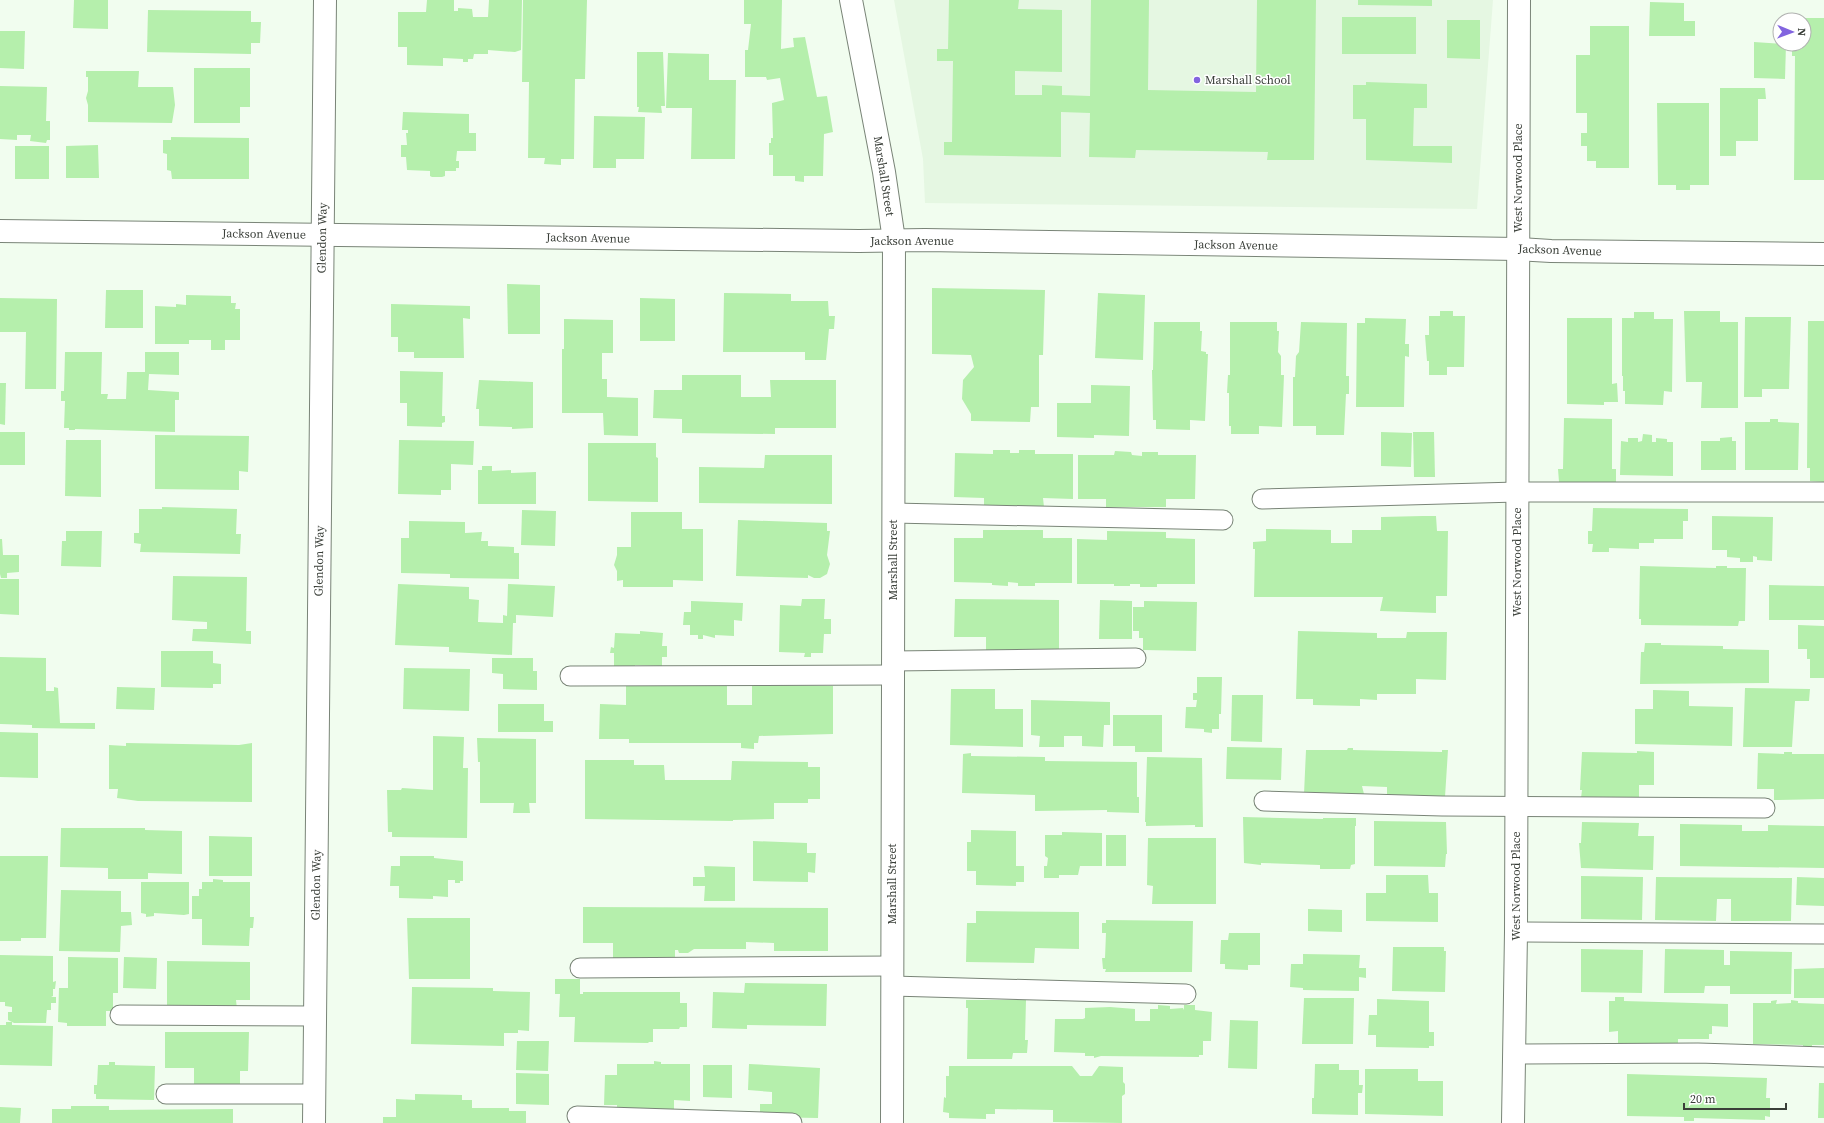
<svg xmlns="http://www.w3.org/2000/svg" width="1824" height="1123" viewBox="0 0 1824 1123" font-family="'Source Serif 4',serif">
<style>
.built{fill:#e5f7e2}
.building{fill:#b5efac}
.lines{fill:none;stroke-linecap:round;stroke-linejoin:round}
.service-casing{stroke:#798477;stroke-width:21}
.minor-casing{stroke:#798477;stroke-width:24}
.service{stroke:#fff;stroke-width:19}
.minor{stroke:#fff;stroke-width:22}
.poi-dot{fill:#8264df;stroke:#fff;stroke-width:1.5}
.labels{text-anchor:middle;stroke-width:3;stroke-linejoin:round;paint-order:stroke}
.poi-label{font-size:12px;fill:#3a3f39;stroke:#fff;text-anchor:start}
.street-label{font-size:12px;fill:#3a3f39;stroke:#fff}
</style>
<rect width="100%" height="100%" fill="#f1fdef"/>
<path class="built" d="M894,0H1493L1477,209L925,203L923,159Z"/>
<g class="building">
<path d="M74,0H108V29L73,28Z"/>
<path d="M427,0H454V11H458V8L472,9L473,17H488L489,0H522L521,50L515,52L488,50V54H474L473,59H468V62H463V59L443,58V66L407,65V47H398V12H426Z"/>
<path d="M523,0H587L585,79H575L574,159H561V165L544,164L545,158H528L529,82H522Z"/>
<path d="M744,0H782L781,49L794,47L793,38L805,37L817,97L827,96L833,132L824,134L823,176H804V182L795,181V176H773V155H769V143H771V138H773L772,103L784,100L780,78L767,80L766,77H745V50H748L751,24H744Z"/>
<path d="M949,0H1019L1018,9L1062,10V72L1015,71V95H1042V85L1062,86V95L1090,96L1091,0H1149L1148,90L1256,92L1257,0H1316L1314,160H1267L1268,152L1136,150L1135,158L1089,157L1090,113L1061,112V157L944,155V142H952L953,61H937V49H948Z"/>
<path d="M1358,0H1432V6L1358,5Z"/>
<path d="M1650,2L1684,3V21H1695V36H1649Z"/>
<path d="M148,10L251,11V22H261L260,43H251V54L147,52Z"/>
<rect x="1342" y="17" width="74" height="37"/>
<path d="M1795,18H1824V180H1794L1795,56H1792V44H1804V20H1795Z"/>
<path d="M1447,20H1480V59L1447,58Z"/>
<path d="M1590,26H1629V168H1596V161H1587V146H1581V133H1587V113H1576V55H1590Z"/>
<path d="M0,31H25L24,69L0,68Z"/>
<path d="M1754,42L1786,44L1785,79L1754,78Z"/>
<path d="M637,52H663L665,106H661L662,113L638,112L639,107H637Z"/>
<path d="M668,53L709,54V80H736L735,159H691L692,108H666Z"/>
<path d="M194,68H250V107H240V123H194Z"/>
<path d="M86,71H139L138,87H173L175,105L172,123L88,122V105L86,98L88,91V77H86Z"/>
<path d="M1366,82L1427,84V108H1414L1413,146H1452V163L1366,160V119H1353V85H1366Z"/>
<path d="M0,86L47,87L46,121H50V140H47L46,143L30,141L31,135H17V140L0,139Z"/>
<path d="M1720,88H1765L1766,99H1758V141H1736V156H1720Z"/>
<path d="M1657,103H1709V185H1690V190H1676V185H1658Z"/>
<path d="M403,112L469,114V133H476V151H457L456,161H459V168H456V171H445V176L442,177H432L430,176V171L407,170L406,157H401V145H407L406,133H408V130H402Z"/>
<path d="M594,116L645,117L644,159H616V168H593Z"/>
<path d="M171,137L249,138V179H172L171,171L167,170V154L163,153V140H171Z"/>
<path d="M98,145L99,178H66V146Z"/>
<rect x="15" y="146" width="34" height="33"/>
<path d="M507,284L540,285V334H508Z"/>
<path d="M932,288L1045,290L1043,355H1039V407H1031L1030,422L971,421V414L962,399L963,380L974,367L971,355L932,354Z"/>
<path d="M106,290H143V328H105Z"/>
<path d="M724,293L791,294V301H828L829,316H835L834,329H829L826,360H805V352H723Z"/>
<path d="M1098,293L1145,295L1143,360L1095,358Z"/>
<path d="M186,295L231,296V303H236L235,309H240V340H225V350H211V340H189V344H155V306L176,307V304L186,305Z"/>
<path d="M0,298L57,299L56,389H25L26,332H0Z"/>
<path d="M640,298L675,299V341H640Z"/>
<path d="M391,304L470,306V319L463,318L464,358H414V352H398V337H391Z"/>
<path d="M1440,311H1453V316H1465L1464,367H1447V375H1429V361H1427L1425,335H1429V316H1440Z"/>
<path d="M1684,311H1720V322H1738V408H1701L1702,382H1686Z"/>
<path d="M1634,312H1654V319H1673L1672,392L1664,391L1663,405L1625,404V391H1623V376H1622V318H1634Z"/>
<path d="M1745,317H1791L1789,389H1762V397H1744Z"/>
<path d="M1365,318L1406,319L1405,344H1409V357L1405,356L1404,407H1356L1357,323H1365Z"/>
<path d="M1567,318H1612V384L1617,383L1618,402H1604V405L1567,404Z"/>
<path d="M564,319L613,320V353H602V379H607V397L638,398V436L604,435L603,413H562V349H564Z"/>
<path d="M1808,321H1824V482L1810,481V468H1807Z"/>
<path d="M1154,322H1200V331H1202L1201,351L1206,352V354H1208L1205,421L1190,420V430L1156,429V420H1153L1152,370H1153Z"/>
<path d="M1230,322H1277V331H1279L1278,352L1281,356V375H1284L1282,427L1259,426V434H1231V426H1229V393H1227L1228,375H1230Z"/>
<path d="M1301,322L1347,323L1346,376H1349V394H1346L1344,435H1316V426H1293V377H1295L1296,356L1299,352Z"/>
<path d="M65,352H102L101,394H108L107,399H126L127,372H145V352H179V375L149,374L148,390L179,392V400H175V432L75,429V430H69V428H64L65,401H61V391H64Z"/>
<path d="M400,371L443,372L442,416H445V422L442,423V427L407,426V403H400Z"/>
<path d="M682,375H741V397H771L770,380H836V428H775V434L682,433V419L653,418L654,390H682Z"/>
<path d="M479,380L533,382V428L512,429V427L479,426V409H476Z"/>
<path d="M0,383H6L5,425L0,424Z"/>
<path d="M1091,385L1130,386L1129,436L1094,435V438L1057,437V403H1091Z"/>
<path d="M1564,418L1612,419V469H1616V483L1559,482L1558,469H1563Z"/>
<path d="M1770,419H1778V422L1799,423L1798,470H1745V422H1770Z"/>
<rect x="0" y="432" width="25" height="33"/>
<path d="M1381,432L1412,433L1411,467L1381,466Z"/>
<path d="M1413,432H1434L1435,477H1414Z"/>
<path d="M1643,434L1652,435V442H1656V438L1667,439V442H1673V476L1620,475L1621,441L1628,442V438H1638V442L1642,441Z"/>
<path d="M155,435L249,436L248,472L239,471V490L155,489Z"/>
<path d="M1732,437V441H1736V470H1701V441H1720V438Z"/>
<path d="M66,440H101V497L65,496Z"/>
<path d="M399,440L474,441L473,465L451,464V490H441V495L398,494Z"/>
<path d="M588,443H656V457L658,458V502L588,501Z"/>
<path d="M993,450H1010V453H1019V450H1035V454H1073V499L1043,498L1044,507L984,505V498L954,497L955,453L993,454Z"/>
<path d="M1115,451L1131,452L1132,455L1142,456V452H1158V455H1196L1195,499H1166V507H1106V499H1078V455H1114Z"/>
<path d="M765,455H832V504L699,503V467L764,468Z"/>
<path d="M482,466H492V471L511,470V473L536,472V504H478V470H482Z"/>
<path d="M162,507L237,509L236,534H241L240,554L140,552L141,544L134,543V533H139V509H162Z"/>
<path d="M1593,508L1688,509V521H1683V539H1654V543H1639V549L1609,548V552H1592L1593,544H1588V531H1592Z"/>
<path d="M522,510L556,511L555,546L521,545Z"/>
<path d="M631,512H682V529H703V581L673,580V587H623V580L617,581V571L614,565L617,555V547H631Z"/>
<path d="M1423,516H1436L1437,531H1448L1447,596H1436V613L1380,611L1383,597H1254L1255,549H1253V542L1266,541V529L1331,530V543H1352V530H1381V517Z"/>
<path d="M1712,516L1773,517L1772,561L1757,560V557L1753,556V562H1740V558L1727,557V550H1712Z"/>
<path d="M738,520L827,523V531H830L827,555L830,564L827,574L820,578H814L808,575V578L736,576Z"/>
<path d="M409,521L465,522V533L482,532L481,541H488V546L514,547V553H519V579L450,578V574L401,573V538H409Z"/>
<path d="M983,530H1043V538H1072V583H1035V586H1018V583L1008,582V586L992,585V583L954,582V538H983Z"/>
<path d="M66,531H102L101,567L61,566L62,541H66Z"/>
<path d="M1107,531L1166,532V538L1195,539V584H1157V587H1140V584H1130V586H1114V584H1077V539L1107,540Z"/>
<path d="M0,539H2L3,555H19V572L7,573V578H1L0,574Z"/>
<path d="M1640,566L1716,568V566H1727V568H1746L1745,621H1739L1738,626L1641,625V619H1639Z"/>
<path d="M173,576L247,577L246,631H251V644L192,641L193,629H207V622L172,620Z"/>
<path d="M0,579H19V615L0,614Z"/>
<path d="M398,584L469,587V599L479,600L478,622L503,623V615L507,616L508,584L555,586L553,617L516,615V623H513L512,655L449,652V647L395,645Z"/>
<path d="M1769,585L1824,586V620H1769Z"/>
<path d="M802,599H825L824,619H831V634H824L823,653H811V657H804L805,653L779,652L780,605L801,606Z"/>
<path d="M955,599L1059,600V652L986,651V637H954Z"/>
<path d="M1100,600L1132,601V639H1099Z"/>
<path d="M691,601L743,603L742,621L734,620V636L715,635V638L703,635V639H698V635H690V625H683L684,612H691Z"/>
<path d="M1144,601L1197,602L1196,651L1143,650V638H1139V631H1133V607H1144Z"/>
<path d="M1798,625L1824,626V678H1810V659H1807V649H1798Z"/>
<path d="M640,631L663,633L662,646H667V657H662V666L635,665V667H614V653H610L611,647L614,648L615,633L640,634Z"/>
<path d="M1298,631L1377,633V638H1406L1407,632H1447L1446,680L1416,679V694H1377V700L1360,699V706L1313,705V699H1296Z"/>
<path d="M1645,643H1661V645L1723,646V649L1769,650V683L1640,684L1641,652H1644Z"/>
<path d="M161,651H213V663L221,664V684H213V688L161,687Z"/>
<path d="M0,657L46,658V691H54V687L58,688L60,723H95V729L32,728V725L0,724Z"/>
<path d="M492,658H533V671H537V690L503,689V674L492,673Z"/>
<path d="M404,668L470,669L469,711L403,709Z"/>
<path d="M1197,677H1222L1221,714H1219V729H1212V733L1204,732V729L1185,728L1186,707H1196L1197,700H1193V693H1197Z"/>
<path d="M626,685H727V705H752V685L833,686V734L759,736L758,743H754V749L741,748V743H629V739H599L600,704L626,705Z"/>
<path d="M117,687L155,688L154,710L116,709Z"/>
<path d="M1745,688L1810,689L1809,701H1795L1792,747H1743Z"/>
<path d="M951,689H995V709H1023V747L950,745Z"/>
<path d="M1653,690L1689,691V706L1733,707L1732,746L1635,744V709H1653Z"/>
<path d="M1232,695H1263L1262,742L1231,741Z"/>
<path d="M1031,700L1110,702V725H1104L1103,747L1082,746V736H1064V747H1039L1040,736L1031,735Z"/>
<path d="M498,704H544V721H553V732H498Z"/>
<path d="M1113,715H1162V752H1135V746H1113Z"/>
<path d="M0,732L38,733V778L0,777Z"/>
<path d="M433,736L464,737L463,768H468L467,838L392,837V832H388L387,790H401L402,788L433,790Z"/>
<path d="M477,738L536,739V803H529L530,813H513L514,803H480V762H478Z"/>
<path d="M126,743L239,745L252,743V802L138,801L117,798L118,789H109V745L126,746Z"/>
<path d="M1227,747L1282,748L1281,780L1226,779Z"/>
<path d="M1348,748H1353V750L1442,752V750H1448L1445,797L1387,796V787L1362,786L1365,798L1304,794L1306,750H1347Z"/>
<path d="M1637,751L1654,752V785H1639V799L1581,798L1582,790H1580L1582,752L1637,753Z"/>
<path d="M1784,752H1792V754H1824V799L1774,800V789H1757L1758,753L1784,754Z"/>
<path d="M971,753V756L1045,757V761L1137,762V797H1139V813L1107,812V810L1035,811V795L962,793L963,754Z"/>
<path d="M1147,757L1202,758L1203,827H1195V825L1146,826V822H1145Z"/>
<path d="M585,760H634V765H664L665,780H731L732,761L808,762V767H820V799H808V803H774V819L733,820V821L585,819Z"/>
<path d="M1243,817L1323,819V818H1356V826H1355V864L1351,865L1350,869H1320V865L1261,863V865L1244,863Z"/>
<path d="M1374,821L1446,822L1447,854H1446L1445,867L1374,866Z"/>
<path d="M1582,822L1639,823L1638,836H1654L1653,870L1581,868L1579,843H1581Z"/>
<path d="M1680,824L1742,825V831H1768V825L1824,826V868L1680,866Z"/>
<path d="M61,828H145V830L182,831V874L148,873V879H108V868L60,867Z"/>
<path d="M971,830L1016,831V866H1024V882H1016V886L976,885V871H967V842H971Z"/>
<path d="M1062,832L1102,833V866H1080L1078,875H1059V878H1044V866H1047L1048,858L1045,856V835H1062Z"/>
<rect x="1106" y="835" width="20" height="31"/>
<path d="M209,836L252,837V876H209Z"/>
<path d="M1148,838H1216V904H1152L1153,886L1147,885Z"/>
<path d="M753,841L807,843V853H816L815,873L808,872V882L753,881Z"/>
<path d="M0,856H48L46,938H21V941H0Z"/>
<path d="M400,856H434V858L463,861V881H460V883H455V880H448V897L433,896V899L399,898V886H390L391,866H400Z"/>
<path d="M704,866L735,867V901H704L705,886H693V877H705Z"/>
<path d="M1386,875H1428L1429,893H1438V922L1366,921V893H1386Z"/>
<path d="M1581,876L1643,877L1642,920L1581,919Z"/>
<path d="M1656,877L1792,878L1791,921H1731V899H1717L1716,921L1655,920Z"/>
<path d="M1797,877L1824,878V906L1796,905Z"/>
<path d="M213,879L223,880V882H250V917H254L253,928H250L249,946L202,945V919H192V896H199V889H202V882H213Z"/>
<path d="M141,882H189V914L184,915L154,913V916L146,917V914L141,913Z"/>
<path d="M61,890L121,891V912H131L132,925L121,926L120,952L59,951Z"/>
<path d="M583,907L828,908V951H774V943L746,942V949H694L688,953H679L678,950H675V958L613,966V943H583Z"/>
<path d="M1308,909L1342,910V932L1308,931Z"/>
<path d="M976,911L1079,912V949L1035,948L1034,963L966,962L967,923H976Z"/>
<path d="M407,918H470V979H409Z"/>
<path d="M1106,920L1193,921L1192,972H1105L1106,969H1103L1102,958H1105L1106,933H1102V923H1106Z"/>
<path d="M1229,933H1260V965H1248V970L1225,969V964H1220L1221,940H1228Z"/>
<path d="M1393,947H1444V951H1446L1445,992L1392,991Z"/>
<path d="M1581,949L1643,950L1642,993L1581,992Z"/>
<path d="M1665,949L1724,950V965H1730V951L1792,952L1791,994H1730V986H1705L1704,993H1664Z"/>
<path d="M1303,954L1360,955L1359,968H1366V978L1359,977V991L1303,990V988L1290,987L1291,964H1303Z"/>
<path d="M0,955L53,956V982L56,981L55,989H53V996L51,997H56V1003H51V1010H47L46,1023H14L8,1020V1012H12V1007L5,1006V1002H0Z"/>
<path d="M68,957L118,958V993H113V1011H106V1026H67V1023L58,1022L59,988H68Z"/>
<path d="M124,957L157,958L156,989L123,988Z"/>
<path d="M167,961L250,962V1000H236L237,1009L167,1008Z"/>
<path d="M1824,968V998H1794V969Z"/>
<path d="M555,979H580V994H583V992H680V1003H687V1027H680L679,1029H653V1042H648L649,1043L574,1042L575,1017H559L560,994H555Z"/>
<path d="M745,983L827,984L826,1026L747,1025V1029L712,1028L713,992L744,993Z"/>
<path d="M412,987L493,988V991L530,992L529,1031L518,1030V1033H504V1046L411,1044Z"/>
<path d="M1615,997H1624V1001L1728,1004V1027L1712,1026V1034H1709V1039H1678V1048L1618,1047V1031L1609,1032V1001H1615Z"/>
<path d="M1304,998H1354L1353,1044H1302Z"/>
<path d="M1377,999L1429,1001V1032H1434V1046H1429V1048L1376,1047V1035H1368L1369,1015H1377Z"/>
<path d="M966,1000H1026L1025,1040H1028L1027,1053H1013L1012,1059H967L968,1008H966Z"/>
<path d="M1777,1000L1776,1004L1791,1003V1000L1798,1001V1003L1824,1004V1045H1812V1048H1803V1045L1753,1044V1003H1771V1001Z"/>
<path d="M1158,1005L1170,1006V1009L1183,1008L1184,1010V1005H1195V1010L1212,1012L1211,1041H1203V1055H1199V1057L1101,1056L1094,1058V1056H1085V1053L1054,1052L1055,1019H1083L1085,1018V1008L1110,1007L1135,1009V1021H1150V1009H1158Z"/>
<path d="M1230,1020L1258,1021L1257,1069L1228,1068Z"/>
<path d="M6,1022H12V1025L53,1026L52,1066L0,1065V1025H6Z"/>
<path d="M165,1032H249L248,1071H240V1089L194,1087V1068H165Z"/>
<path d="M517,1041H549L548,1071L516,1070Z"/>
<path d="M654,1061L661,1062V1064H690V1101L674,1100V1109H650V1110H640V1108H617V1105H604L605,1075H617V1064H654Z"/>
<path d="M109,1062H115V1065L155,1066L154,1100L96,1099V1094H94V1085H97L98,1065H109Z"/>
<path d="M749,1064L820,1068L818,1118L760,1117V1104H772V1092L748,1090Z"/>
<path d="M1315,1064H1339V1070H1359V1085H1363L1362,1093H1358V1115L1312,1114V1098H1314Z"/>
<path d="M703,1065H732V1098L703,1097Z"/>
<path d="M949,1066H1072L1080,1076H1092L1099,1066L1123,1067V1082L1125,1084V1094L1122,1096V1123L1053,1122V1110L995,1109V1114H986V1119L949,1118V1113L943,1112L944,1097L946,1098V1076H949Z"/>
<path d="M1365,1069H1418V1081H1443V1116L1365,1114Z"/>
<path d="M516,1073L549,1074V1105L516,1104Z"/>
<path d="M1627,1074L1767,1078L1766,1098H1770V1117L1765,1116V1120L1694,1118V1121H1684V1117L1627,1116Z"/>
<path d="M1819,1083H1824V1118H1818Z"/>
<path d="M415,1094L462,1095V1100H472V1108H509V1111H526V1123H383V1117H396V1099L415,1100Z"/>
<path d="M71,1106H109V1110L233,1109V1123H52V1109H71Z"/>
<path d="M0,1107L21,1108L20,1123H0Z"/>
</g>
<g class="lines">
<g class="service-casing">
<g id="service">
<path d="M1262,499L1517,492H1824"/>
<path d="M893,513L1223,520"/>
<path d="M892,661L1136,658"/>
<path d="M570,676L893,675"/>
<path d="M1264,801L1442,806L1765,808"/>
<path d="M1516,932L1824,934"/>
<path d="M580,968L892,966"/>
<path d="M892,986L1186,994"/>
<path d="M120,1015L315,1016"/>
<path d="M1514,1054L1698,1053L1824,1057"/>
<path d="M166,1094H314"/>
<path d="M577,1116L792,1123"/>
</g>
</g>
<g class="minor-casing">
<g id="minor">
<path d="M851,0L884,172L894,240L892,1123"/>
<path d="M0,231L859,241L925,240L1518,249L1551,251L1824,254"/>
<path d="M314,1123L325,0"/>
<path d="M1513,1123L1516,932L1519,0"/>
</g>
</g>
<use href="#service" class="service"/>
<use href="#minor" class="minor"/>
</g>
<circle class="poi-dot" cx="1197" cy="80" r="4"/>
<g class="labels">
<g class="poi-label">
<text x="1205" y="84">Marshall School</text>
</g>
<g class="street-label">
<text transform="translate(884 176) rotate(81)" y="4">Marshall Street</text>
<text transform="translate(1518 178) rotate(-90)" y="4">West Norwood Place</text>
<text transform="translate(264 234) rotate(1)" y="4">Jackson Avenue</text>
<text transform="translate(322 238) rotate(-89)" y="4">Glendon Way</text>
<text transform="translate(588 238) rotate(1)" y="4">Jackson Avenue</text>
<text x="912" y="245">Jackson Avenue</text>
<text transform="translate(1236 245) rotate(1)" y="4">Jackson Avenue</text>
<text transform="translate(1560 250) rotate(2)" y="4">Jackson Avenue</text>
<text transform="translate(893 560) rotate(-90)" y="4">Marshall Street</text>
<text transform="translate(319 561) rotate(-89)" y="4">Glendon Way</text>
<text transform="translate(1517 562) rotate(-90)" y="4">West Norwood Place</text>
<text transform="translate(892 884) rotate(-90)" y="4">Marshall Street</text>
<text transform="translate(316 885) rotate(-89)" y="4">Glendon Way</text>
<text transform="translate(1516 886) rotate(-90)" y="4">West Norwood Place</text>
</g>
</g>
<g transform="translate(1792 32) rotate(91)"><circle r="19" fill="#ffffff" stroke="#b0b2b0"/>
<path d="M0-3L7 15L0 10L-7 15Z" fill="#8264df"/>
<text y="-6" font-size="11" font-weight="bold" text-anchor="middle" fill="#3a3f39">N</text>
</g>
<path d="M1684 1103v6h102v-6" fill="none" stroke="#3a3f39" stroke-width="2"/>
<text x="1690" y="1103" font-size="12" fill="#3a3f39" stroke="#ffffff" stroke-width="3" paint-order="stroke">20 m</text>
</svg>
